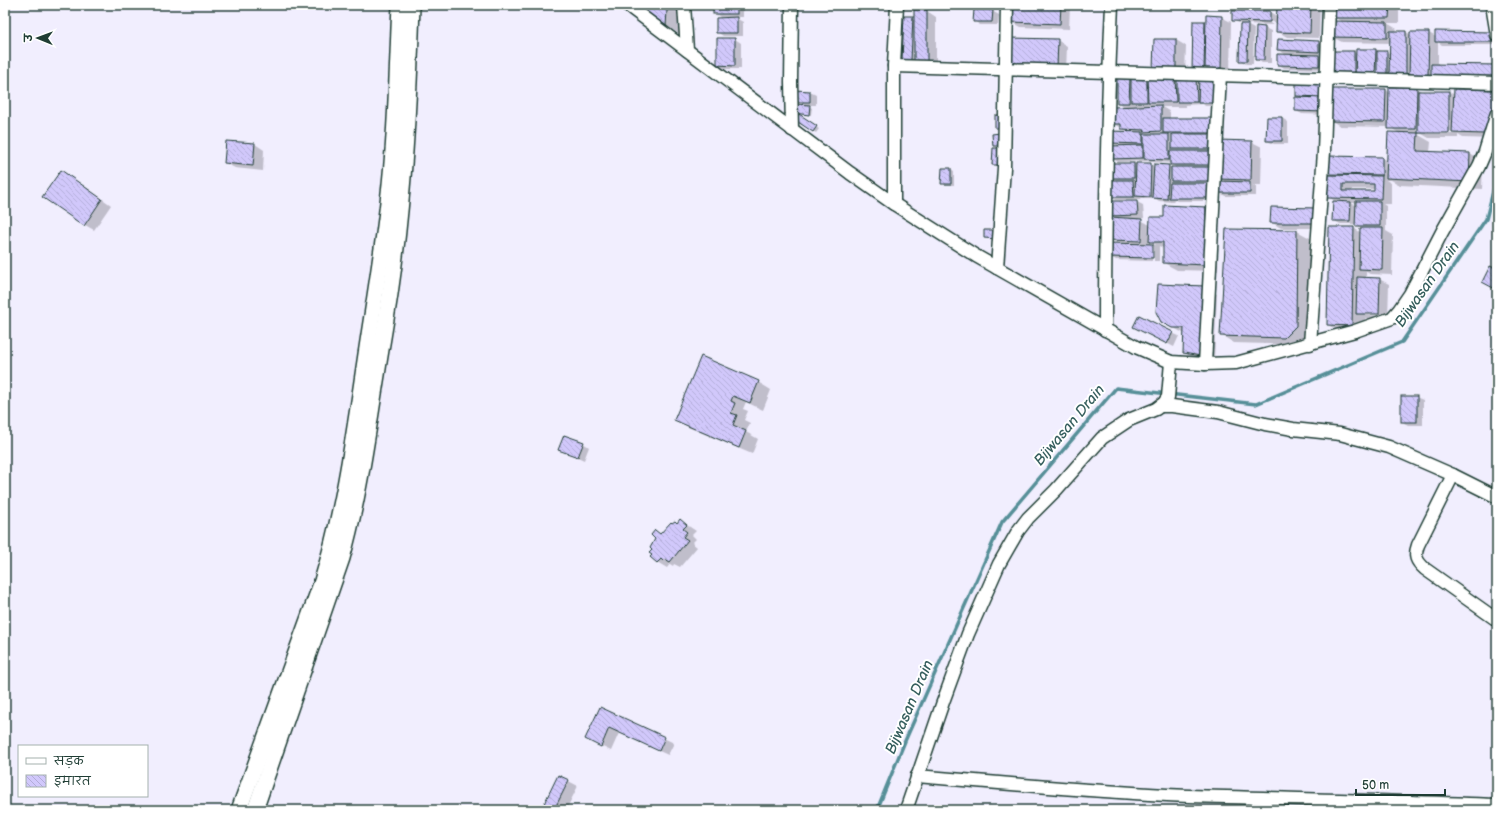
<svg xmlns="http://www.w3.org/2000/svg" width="1502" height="815" viewBox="0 0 1502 815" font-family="'Balsamiq Sans','Playpen Sans Deva',sans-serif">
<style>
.shadow{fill:#0003;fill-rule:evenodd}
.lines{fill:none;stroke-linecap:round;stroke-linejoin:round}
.stream{stroke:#568f98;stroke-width:3.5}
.building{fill:url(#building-back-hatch);stroke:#1f3d34;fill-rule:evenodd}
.minor-casing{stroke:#1f3d34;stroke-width:15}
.major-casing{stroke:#1f3d34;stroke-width:18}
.minor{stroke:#fff;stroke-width:12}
.major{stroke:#fff;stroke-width:15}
.labels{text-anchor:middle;stroke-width:4;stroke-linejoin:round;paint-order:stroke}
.water-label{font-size:15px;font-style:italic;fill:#365f5e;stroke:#fff}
</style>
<defs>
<pattern id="building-back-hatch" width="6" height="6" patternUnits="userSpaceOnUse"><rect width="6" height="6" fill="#d1c8fb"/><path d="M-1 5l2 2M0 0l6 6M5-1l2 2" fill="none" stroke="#b3add8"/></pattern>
</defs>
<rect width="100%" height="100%" fill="#f1eefe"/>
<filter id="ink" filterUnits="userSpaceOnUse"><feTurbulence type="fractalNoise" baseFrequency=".025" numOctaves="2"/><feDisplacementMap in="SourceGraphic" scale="8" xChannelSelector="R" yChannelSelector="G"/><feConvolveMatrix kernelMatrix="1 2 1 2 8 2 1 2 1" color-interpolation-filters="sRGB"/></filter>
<g filter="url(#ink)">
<g class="shadow">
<path d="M640,5H692V17H680L679,34L643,10Z"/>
<path d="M714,5H743V17H734L743,22V36H723L717,32L727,19V17H720L714,13Z"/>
<path d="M1012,5H1070L1069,29L1021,27L1012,22Z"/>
<path d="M1232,5H1320L1319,38L1287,37L1277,31V25L1266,18L1265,20L1273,25L1245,24L1254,29L1253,64H1246L1240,60L1241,24L1233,20L1270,12L1278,17V9L1236,8Z"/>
<path d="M1333,5H1399L1390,6L1399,11V23H1387L1397,29L1396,32H1406L1411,35L1429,33L1436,37L1497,36V45H1442L1438,42V65L1497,66V83L1337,80L1354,52L1357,54L1375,50L1387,52L1391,54V43L1342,42L1332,37L1343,22L1333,17Z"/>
<path d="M927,11L936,17V68L910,63L903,60L912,17L915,19Z"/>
<path d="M992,11L999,15L998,25H980L974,21Z"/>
<path d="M1221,17L1231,22L1230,75L1199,74L1204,22L1206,23Z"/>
<path d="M1257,27L1265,28L1271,31V63H1262L1256,59Z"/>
<path d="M718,39H735L741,43V69H724L718,65Z"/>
<path d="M1011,39L1057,40L1067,46L1066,72Z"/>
<path d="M1176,40L1186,46L1185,75L1164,74Z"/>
<path d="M1279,40L1319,42L1325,45V55H1318L1325,59V69L1284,68L1278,64L1287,55L1278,50Z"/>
<path d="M1132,77L1200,80L1224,106H1205L1203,104L1185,105V107H1162L1170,112V119L1223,124V138H1218V141L1252,142L1262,147L1261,185H1253L1256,187V196H1225L1219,192L1226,182L1219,178L1215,201H1177L1174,199L1173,202L1159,201L1156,199H1142L1140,198V200H1116L1109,196L1118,181L1112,178V164H1151L1155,167V165L1177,168L1171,164V163L1151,162L1148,161L1118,162L1112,158L1119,147L1111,142L1130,133L1113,123L1125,107L1118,103L1129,79L1132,81Z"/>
<path d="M1416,88L1423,92H1449L1455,95L1497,91V130L1494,139L1463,138L1458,135V138H1429L1422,134H1417L1431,142L1430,152L1470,154L1483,162L1482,189L1400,185L1391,180H1386L1391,183V204H1383L1386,206V231L1393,235L1392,275L1370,274L1366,272V278L1379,279L1389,284L1388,319H1367L1365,318L1364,333L1341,332L1328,325L1354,228L1361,233V228L1356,224H1340L1333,220L1337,202L1328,197L1333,176L1328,173L1382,158L1388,161L1399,133L1389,127L1340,126L1330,120L1331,115L1302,114L1296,111L1303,99L1297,95L1330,90H1386L1390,93ZM1427,132H1454V134H1427ZM1352,189H1375V192H1352ZM1351,203H1357V206ZM1366,313L1384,314V316L1366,315Z"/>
<path d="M810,92L816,95V105H807L812,108L811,115L796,112L802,105L796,102Z"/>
<path d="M800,115L819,129L816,133L797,120Z"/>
<path d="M1282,118L1288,122V144H1274L1267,141Z"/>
<path d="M255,144L264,150L263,171L235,168L225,163Z"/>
<path d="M943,169H951L954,171V185H945L942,183Z"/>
<path d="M71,177L111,205L94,230L85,225Z"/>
<path d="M1110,202H1137L1143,205L1144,218L1139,219L1150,225L1165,218L1206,208L1219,215L1218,271L1177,270L1164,263L1163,248L1159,246V261H1154V246H1152V261L1116,260L1110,257L1119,244L1110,239L1115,218L1110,215ZM1150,241L1156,245L1150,244Z"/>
<path d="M1316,209L1326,214V228H1281L1271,222Z"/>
<path d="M1297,231L1310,238L1309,333L1297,345L1234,343L1221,335Z"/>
<path d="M1204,287L1217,294L1214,362L1197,360L1184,352L1185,334L1161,321Z"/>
<path d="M1141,330L1172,333L1179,336L1174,347Z"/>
<path d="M758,382L771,390L763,410L746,402L743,409L748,411L744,420L750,423L746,432L758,439L752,454L688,427L676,419Z"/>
<path d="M1416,397L1423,400V425H1408L1402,422Z"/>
<path d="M583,443L589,447L584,460L560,449Z"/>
<path d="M681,521L696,531L692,535L696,539L692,543L697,547L680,567L674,564L673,566L670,564L667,568L657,562L661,534L678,524Z"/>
<path d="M600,708L674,743L668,755L619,733L611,751L586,739Z"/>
<path d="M559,776L578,786L566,810H542Z"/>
</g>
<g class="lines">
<path class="stream" d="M877,810L905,741L1002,522L1116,388L1256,404L1402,342L1486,219L1497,176"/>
</g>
<g class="building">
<path d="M639,5H679V10H667L666,27L643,11Z"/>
<rect x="713" y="5" width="24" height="9"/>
<path d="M1011,5H1061L1060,24L1011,22Z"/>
<path d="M1277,5H1311L1310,33L1276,32Z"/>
<path d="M1332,5H1390L1389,18H1332Z"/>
<rect x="914" y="10" width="13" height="53"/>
<path d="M974,10H993L992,22H973Z"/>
<path d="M1232,11H1270V22L1232,21Z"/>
<path d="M1206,15L1222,16L1221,70L1205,69Z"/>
<path d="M904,16H913L911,61L902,60Z"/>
<path d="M737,17V33H716V18Z"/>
<path d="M1193,21H1205L1204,71H1192Z"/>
<path d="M1331,21L1387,22V38L1331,37Z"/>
<path d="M1240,24H1248L1247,61H1239Z"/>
<path d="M1256,26L1265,27L1264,60H1255Z"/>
<path d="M1390,31H1406V76H1389Z"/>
<path d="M1435,31L1492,32V42H1435Z"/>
<path d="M1410,32H1429L1428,77H1409Z"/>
<path d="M717,38H735V66L717,65Z"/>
<path d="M1010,38L1058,39L1057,67L1009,66Z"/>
<path d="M1154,39H1176V70L1153,69Z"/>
<path d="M1278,39L1319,41V52L1277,50Z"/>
<path d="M1356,49H1376L1375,76H1355Z"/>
<rect x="1330" y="51" width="24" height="26"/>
<rect x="1377" y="51" width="10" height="25"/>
<path d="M1277,54L1319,55V66L1277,65Z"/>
<path d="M1431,64L1497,65V79L1431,78Z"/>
<rect x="1131" y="76" width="16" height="26"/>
<path d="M1147,77H1175L1176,102H1148Z"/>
<path d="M1196,77L1197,102H1177V78Z"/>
<path d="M1199,77L1219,78L1218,103H1198Z"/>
<path d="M1117,78H1130L1129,103H1117Z"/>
<path d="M1296,82L1324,83V97L1296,96Z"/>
<path d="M1389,87H1417L1416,129H1388Z"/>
<path d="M1330,89H1386L1385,122L1329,121Z"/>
<path d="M1454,89L1497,90V100L1484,134L1452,133Z"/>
<path d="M795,90L810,91V102H795Z"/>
<rect x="1418" y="91" width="31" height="42"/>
<path d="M1295,97L1325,98L1324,112L1295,111Z"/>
<path d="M796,104L810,105L809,115L794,113Z"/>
<path d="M1161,105V131L1144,132L1145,130L1121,129V124H1112L1114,107Z"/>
<path d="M799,114L817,126L813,132L795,120Z"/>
<path d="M995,115H1001L1000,128H995Z"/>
<path d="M1267,117H1282V141H1266Z"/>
<rect x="1163" y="118" width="51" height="15"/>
<path d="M1110,131L1143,132V144L1110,143Z"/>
<path d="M1388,132L1418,133L1417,151L1470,153L1469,182L1386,178Z"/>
<path d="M1000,133L1001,146H993L992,134Z"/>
<path d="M1144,134H1169V160L1144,159Z"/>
<path d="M1172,134H1212L1213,149H1172Z"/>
<path d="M1218,140L1252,141L1251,180L1218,179Z"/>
<path d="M226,141L255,143L253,166L224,163Z"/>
<path d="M1143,145V158L1111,159L1110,146Z"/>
<path d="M993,148H1001L1000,165H992Z"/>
<rect x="1170" y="151" width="41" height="14"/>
<path d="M1327,156L1382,157V175L1327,174Z"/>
<rect x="1111" y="163" width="23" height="15"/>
<path d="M1136,163H1151L1150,197L1135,196Z"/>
<path d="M1154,164L1169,165L1167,199L1152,198Z"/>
<path d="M1171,167H1210L1209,181H1171Z"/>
<path d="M942,168H951V184H941Z"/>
<path d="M61,170L102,199L84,226L42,197Z"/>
<path d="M1328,175L1382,176L1381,199L1327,198ZM1343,184H1374V191H1343Z"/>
<path d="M1108,180H1133L1134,197H1108Z"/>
<path d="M1218,181L1250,182V193H1218Z"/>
<path d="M1170,183H1209V198H1169Z"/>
<path d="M1109,201H1137L1138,215L1109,216Z"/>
<path d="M1333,201L1351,202L1350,221H1332Z"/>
<path d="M1356,201H1380V226H1355Z"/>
<path d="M1164,205L1206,207L1205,265L1163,263V242H1149L1150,217H1164Z"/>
<path d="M1271,207L1316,208V223H1270Z"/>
<path d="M1110,217L1142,219L1141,241L1109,240Z"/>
<path d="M1329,227H1354L1352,326L1327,325Z"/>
<path d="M1360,228H1383L1382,270L1359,269Z"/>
<path d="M1226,229L1297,230L1296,326L1284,338L1220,336Z"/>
<path d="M984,230H996V239L984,238Z"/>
<path d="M1109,243L1153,244V258L1109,257Z"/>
<path d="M1490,266L1497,269V290L1482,282Z"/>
<path d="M1357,277L1380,278L1379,314H1356Z"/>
<path d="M1158,284L1204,286L1201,356L1183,353L1184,328H1172L1161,322L1156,312Z"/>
<path d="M1139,315L1173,332L1167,344L1133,327Z"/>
<path d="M701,356L759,381L750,403L733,396L731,401L735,403L731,413L737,415L733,425L746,431L739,448L674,420Z"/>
<rect x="1401" y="396" width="16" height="26"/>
<path d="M564,435L584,442L578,457L558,450Z"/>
<path d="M680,519L687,525L683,529L687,532L683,537L688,540L670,562L665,559L663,561L661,559L657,563L650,557L652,555L649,553L652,550L650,548L655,539L651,535L655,530L660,534L671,522L672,523L675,521L677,523Z"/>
<path d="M600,707L665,737L659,751L609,728L601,747L585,739Z"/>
<path d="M558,775L569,780L554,810H541Z"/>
</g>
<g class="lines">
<g class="minor-casing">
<g id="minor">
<path d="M627,5L850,173L894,204L976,256L1136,347L1171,362L1205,364L1236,363L1355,331L1392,318L1399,310L1410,294L1442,232L1479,166L1485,152L1497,113"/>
<path d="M684,5L687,50"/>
<path d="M792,5L791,82L792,130"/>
<path d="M1492,5L1497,35"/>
<path d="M894,66L1497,83"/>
<path d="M894,204V66L897,5"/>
<path d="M997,268L1004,168L1007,5"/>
<path d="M1105,330C1105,221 1107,113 1112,5"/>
<path d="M1310,344L1324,152L1329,5"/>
<path d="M1205,364L1220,75"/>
<path d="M1161,406H1172L1218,412L1265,424L1293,429L1340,434L1389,447L1453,475L1497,497"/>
<path d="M1453,475L1418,545C1414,556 1416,561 1425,569L1497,620"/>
<path d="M917,776C1008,784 1098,792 1189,796C1292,799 1394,801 1497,805"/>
<path d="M906,810L943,702L968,634L999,564L1018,531L1028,518L1056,490L1102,438L1129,420L1156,409L1164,403L1168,397L1171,362"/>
</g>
</g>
<g class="major-casing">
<g id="major">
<path d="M239,810L322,581C344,509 354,434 365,361C373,308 382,255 388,202C396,137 397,70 400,5"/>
<path d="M255,810L342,558C359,498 367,436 377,375C381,348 386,321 390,294C404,198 409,101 412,5"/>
</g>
</g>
<use href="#minor" class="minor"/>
<use href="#major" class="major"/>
</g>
</g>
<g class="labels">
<g class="water-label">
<text transform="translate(1427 284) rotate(-55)" y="5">Bijwasan Drain</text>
<text transform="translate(1069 425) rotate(-50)" y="5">Bijwasan Drain</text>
<text transform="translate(909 707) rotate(-67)" y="5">Bijwasan Drain</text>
</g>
</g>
<rect width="1502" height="815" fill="none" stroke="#fff" stroke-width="20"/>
<rect x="10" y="10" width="1482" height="795" fill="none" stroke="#1f3d34" stroke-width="1.5" filter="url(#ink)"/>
<rect x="18" y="745" width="130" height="52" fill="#ffffff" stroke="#a5b1ae"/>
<rect x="26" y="758" width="20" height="6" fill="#ffffff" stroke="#a5b1ae"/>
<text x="54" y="765" font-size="12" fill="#1f3d34">सड़क</text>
<rect x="26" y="775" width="20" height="12" fill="url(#building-back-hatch)" stroke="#a5b1ae"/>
<text x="54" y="785" font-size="12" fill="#1f3d34">इमारत</text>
<g transform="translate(38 38) rotate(271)" stroke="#ffffff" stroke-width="3" paint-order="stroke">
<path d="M0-3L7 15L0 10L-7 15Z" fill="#1f3d34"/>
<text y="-6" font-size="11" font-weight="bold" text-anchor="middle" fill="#1f3d34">उ</text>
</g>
<path d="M1356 789v6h89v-6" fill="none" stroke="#1f3d34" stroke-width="2"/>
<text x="1362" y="789" font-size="12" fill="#1f3d34" stroke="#ffffff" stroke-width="3" paint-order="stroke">50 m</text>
</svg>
